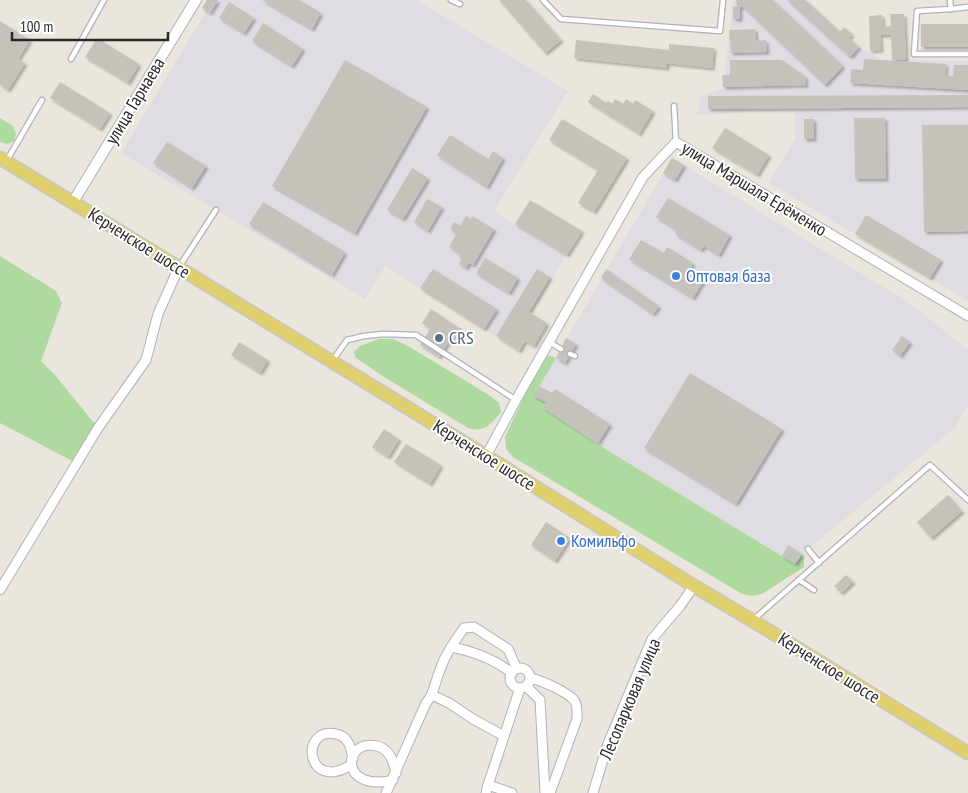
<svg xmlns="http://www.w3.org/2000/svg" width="968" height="793" viewBox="0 0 968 793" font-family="'PT Sans Narrow',sans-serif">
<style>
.industrial{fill:#dfdde3}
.green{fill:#aedaa0}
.building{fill:#c5c2bc;filter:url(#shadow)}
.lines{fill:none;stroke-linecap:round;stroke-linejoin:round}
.service-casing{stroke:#b0b2bb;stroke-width:7}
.minor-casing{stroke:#b0b2bb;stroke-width:11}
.tertiary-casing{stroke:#b0b2bb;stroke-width:12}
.primary-casing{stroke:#c7c7c7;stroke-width:15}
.service{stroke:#fff;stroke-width:4.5}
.minor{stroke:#fff;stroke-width:9}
.tertiary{stroke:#fff;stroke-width:10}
.primary{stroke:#dfd06d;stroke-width:12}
.shop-dot{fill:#3f7fe0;stroke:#fff;stroke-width:2}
.service-dot{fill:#5c6f8a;stroke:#fff;stroke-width:2}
.labels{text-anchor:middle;stroke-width:4;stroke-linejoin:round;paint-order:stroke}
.street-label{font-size:18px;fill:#292929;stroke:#fff}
.shop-label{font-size:18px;fill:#366cbe;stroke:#fff;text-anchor:start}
.service-label{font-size:18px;fill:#4e5e75;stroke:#fff;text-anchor:start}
</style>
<defs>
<filter id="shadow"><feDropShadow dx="2.5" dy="2.5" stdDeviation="1" flood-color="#0004"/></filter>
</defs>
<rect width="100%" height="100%" fill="#eae6dd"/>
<g class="industrial">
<path d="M213,0H417L568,91L494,211L566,256L510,346L385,266L365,299L121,153Z"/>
<path d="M733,0H807L856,45L882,59L968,61V301L769,183L795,139V110L697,115L700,97L723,88Z"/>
<path d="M672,158L911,304L968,350V405L955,428L802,554L795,564L607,450L543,408L533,396Z"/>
</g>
<g class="green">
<path d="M0,118L13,126L16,134L14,141L8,144L0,142Z"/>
<path d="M0,256L56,291L62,303L41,361L55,375L98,428L76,463L0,423Z"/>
<path d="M379,339H393L408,346L489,395L499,403L501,412C491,424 485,433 468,428L384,377L355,357L354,352L360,346Z"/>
<path d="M547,355L556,358L534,395L546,402L543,408L607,450L795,564L802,554L804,559V567L762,594L753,596L742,594L513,457L506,449L505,437L526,392Z"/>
</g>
<g class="building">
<path d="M207,0H218L210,13L202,8Z"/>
<path d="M262,0H299L321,13L312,29Z"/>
<path d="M499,0H526L561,40L545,53Z"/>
<path d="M736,0H773L843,66L825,85L743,7H740V19H733V7L737,6Z"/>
<path d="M787,0H805L840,32L844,27L852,34L849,38L859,47L850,57Z"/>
<path d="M229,2L254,18L244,33L219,18Z"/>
<path d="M890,14H904L906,60H892L891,35H880L881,50L870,51L869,16L882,15L883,27L891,26Z"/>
<path d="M0,21L30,40L18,59L25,63L8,90L0,85Z"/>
<path d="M263,23L303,49L292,66L252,41Z"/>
<rect x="921" y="24" width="47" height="23"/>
<path d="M755,29L756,41L766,40L767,52L731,53L729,30Z"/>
<path d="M97,38L139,64L128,83L85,57Z"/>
<path d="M576,40L669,50V44L714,48L712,68L667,63V68L574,58Z"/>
<path d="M864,59L946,64L945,76H953L954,65H968V90L850,83L851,69L863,70Z"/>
<path d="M345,60L427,107L355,233L272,186Z"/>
<path d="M730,60H782L805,76L806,85L723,87L722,75H730Z"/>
<path d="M60,82L110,113L100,129L50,98Z"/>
<path d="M593,94L606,103L608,101L612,104L615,99L623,104L626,99L633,104L635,100L653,111L639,134L588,102Z"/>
<path d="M968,95V107L708,109V96Z"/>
<path d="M854,118H885L886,179H855Z"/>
<path d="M562,119L627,158L594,212L578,203L598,170L549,140Z"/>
<rect x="804" y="119" width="10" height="20"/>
<path d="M922,125H968V231L924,232Z"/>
<path d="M725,128L769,155L757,175L712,148Z"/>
<path d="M450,135L488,159L493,151L503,158L487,187L437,155Z"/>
<path d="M167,142L206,166L192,188L153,163Z"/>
<path d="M672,158L684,165L675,180L663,173Z"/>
<path d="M412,168L428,178L403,219L387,210Z"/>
<path d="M668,198L730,235L719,255L704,246L701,250L675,234L677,230L656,217Z"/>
<path d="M427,199L442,207L428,231L414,222Z"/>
<path d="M530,200L582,231L567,255L515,224Z"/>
<path d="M263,202L345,252L332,275L249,224Z"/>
<path d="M866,215L941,260L930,278L855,234Z"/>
<path d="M466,216L471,219L472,216L494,229L473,265L469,263L466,268L459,264L462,259L459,258L461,254L449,247L457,233L450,229L454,222L460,226Z"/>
<path d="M641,240L664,253L667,247L693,263L690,269L705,278L693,298L629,259Z"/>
<path d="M485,258L518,278L509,293L476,273Z"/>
<path d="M433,269L497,309L484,329L420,288Z"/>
<path d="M537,269L550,277L529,312L547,323L534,346L525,341L519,351L496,336Z"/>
<path d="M606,269L659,306L653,314L601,278Z"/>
<path d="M431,309L464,331L457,342L451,338L439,357L420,345L430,329L422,323Z"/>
<path d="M902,336L910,342L900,356L892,350Z"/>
<path d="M566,338L576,344L565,363L556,358Z"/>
<path d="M239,342L268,360L260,373L231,355Z"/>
<path d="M690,373L782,429L736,504L644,448Z"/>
<path d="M539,386L552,393L555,389L610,424L598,443L543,408L546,402L533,396Z"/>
<path d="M384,429L399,439L388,457L372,447Z"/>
<path d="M406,444L441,465L430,484L394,462Z"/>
<path d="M948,495L962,511L931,538L917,522Z"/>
<path d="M546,522L570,538L555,561L531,545Z"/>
<path d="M788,545L802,554L795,564L782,556Z"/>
<path d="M846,575L853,582L841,593L834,586Z"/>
</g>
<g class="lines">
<g class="service-casing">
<g id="service">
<path d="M451,0L460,4"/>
<path d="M543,0L561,19L720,31L723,0"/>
<path d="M950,0L951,9L968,7"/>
<path d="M951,9L917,11L914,54H968"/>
<path d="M71,59L104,0"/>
<path d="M674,106L676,142"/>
<path d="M7,160L42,100"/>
<path d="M179,267L216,210"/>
<path d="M549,342L561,349"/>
<path d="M570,354L575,356"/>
<path d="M333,360L347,340L364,336L383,334L416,335L516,400"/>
<path d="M808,549L819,563"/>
<path d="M799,580L814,590"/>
<path d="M753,620L930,465L968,500"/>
</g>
</g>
<g class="minor-casing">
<g id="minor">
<path d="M486,456L516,400L643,177L676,142L968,316"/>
<path d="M0,590L98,428L146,360L158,314L179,267"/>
<path d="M451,647C473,651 495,660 512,673"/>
<circle cx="520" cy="678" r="10"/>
<path d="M530,678C541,680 567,692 574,700C578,705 577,713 577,719L550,793"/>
<path d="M526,686L540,700L545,793"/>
<path d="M432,695L449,703L473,719L504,736"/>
<path d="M351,765C306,793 299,726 336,734C348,736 351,747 353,758"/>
<path d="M393,780C339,793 342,738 377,746C390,749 394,762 396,773"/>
<path d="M488,785L520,688"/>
<path d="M386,793L426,703C435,693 435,681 440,670C445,654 455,641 464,628L474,627L508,649L517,669"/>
<path d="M486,793L488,785L512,793"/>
<path d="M593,793L607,746L652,639L680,606L694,586"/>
</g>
</g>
<g class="tertiary-casing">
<path id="tertiary" d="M73,202L196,0"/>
</g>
<g class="primary-casing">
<path id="primary" d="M0,158L486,456L694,586L753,621L968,753"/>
</g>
<use href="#service" class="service"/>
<use href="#minor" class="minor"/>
<use href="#tertiary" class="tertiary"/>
<use href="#primary" class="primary"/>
</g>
<g class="shop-dot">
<circle cx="676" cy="276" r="5"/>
<circle cx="561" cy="541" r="5"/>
</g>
<circle class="service-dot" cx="439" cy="338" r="5"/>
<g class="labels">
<g class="street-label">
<text transform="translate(135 101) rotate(-59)" y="6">улица Гарнаева</text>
<text transform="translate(754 189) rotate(31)" y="6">улица Маршала Ерёменко</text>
<text transform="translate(139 243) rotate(32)" y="6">Керченское шоссе</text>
<text transform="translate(484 455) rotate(32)" y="6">Керченское шоссе</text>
<text transform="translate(829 668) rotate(32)" y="6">Керченское шоссе</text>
<text transform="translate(630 699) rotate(-67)" y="6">Лесопарковая улица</text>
</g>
<g class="shop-label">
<text x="686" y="282">Оптовая база</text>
<text x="571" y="547">Комильфо</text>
</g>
<g class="service-label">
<text x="449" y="344">CRS</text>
</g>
</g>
<path d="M12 32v8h156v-8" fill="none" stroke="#292929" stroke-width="2.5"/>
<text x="20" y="32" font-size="15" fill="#292929" stroke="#ffffff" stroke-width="4" paint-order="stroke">100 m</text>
</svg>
